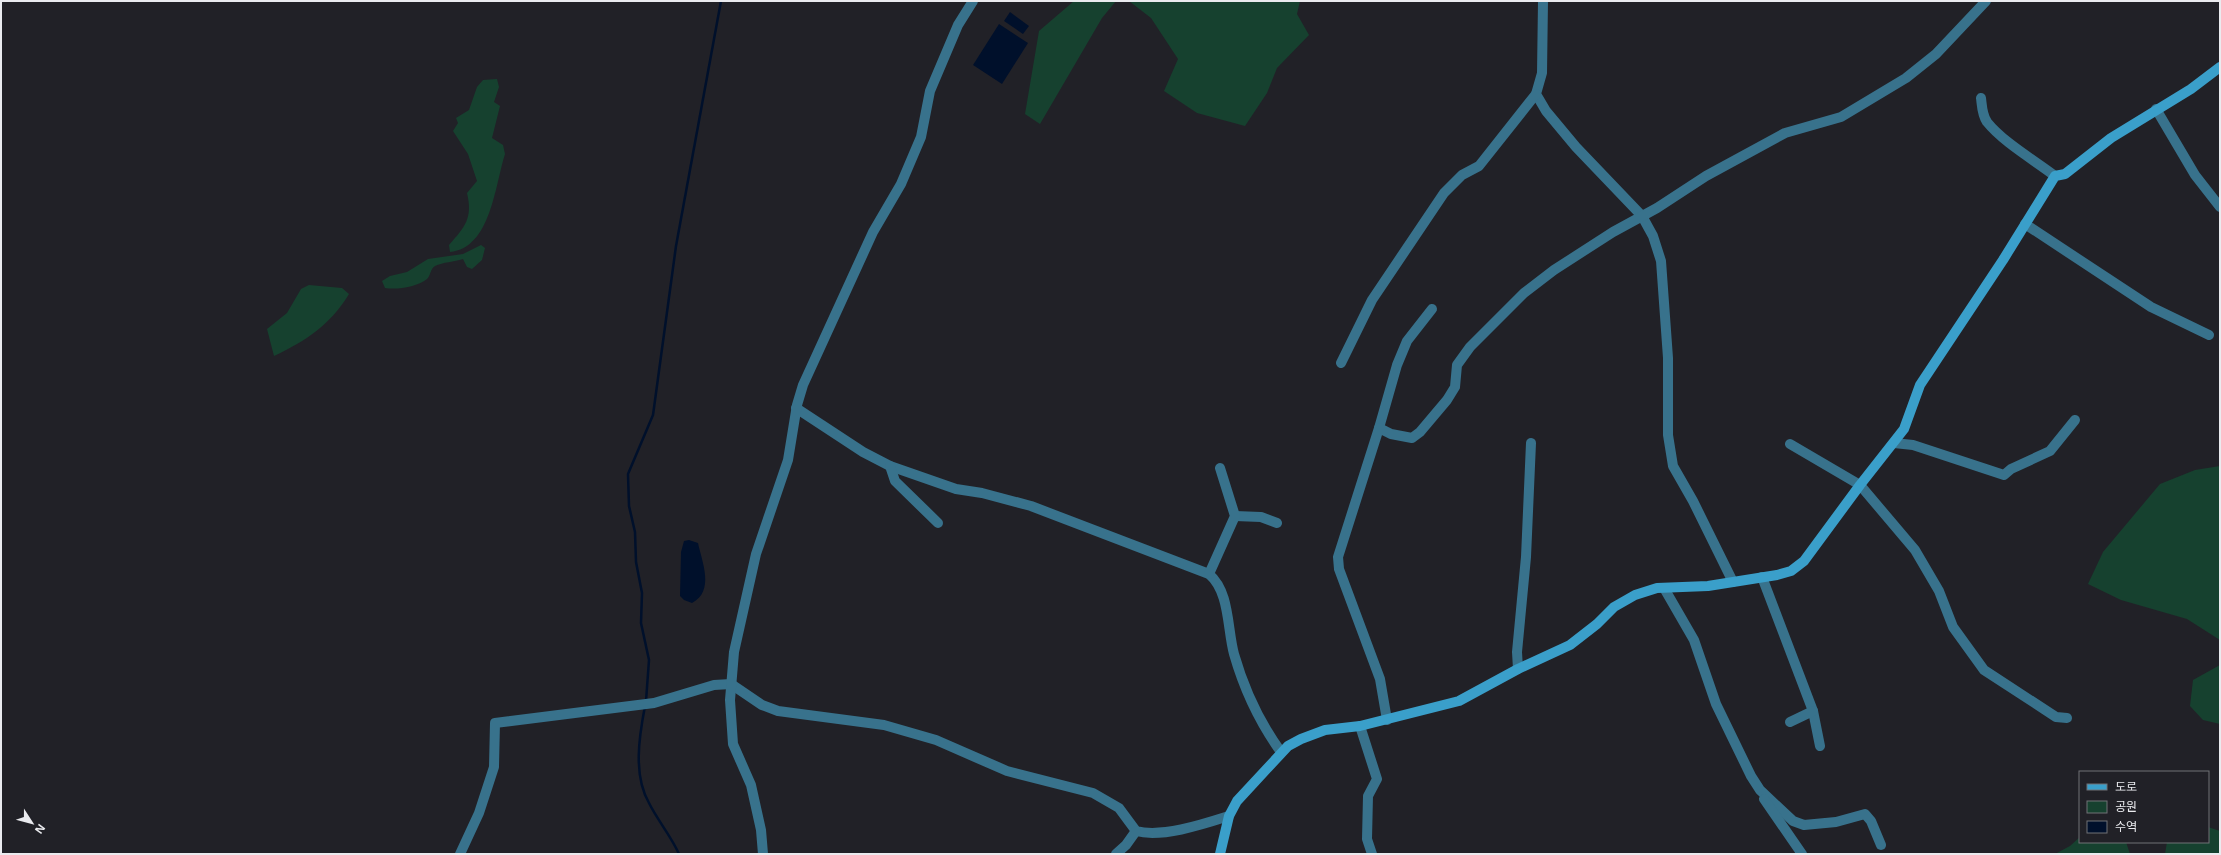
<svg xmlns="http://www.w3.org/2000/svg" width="2221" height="855" viewBox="0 0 2221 855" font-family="'Noto Sans','Noto Sans KR',sans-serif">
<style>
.green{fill:#16412f}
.water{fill:#00102b}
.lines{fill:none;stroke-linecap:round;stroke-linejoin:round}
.stream{stroke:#00102b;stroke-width:2.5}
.street{stroke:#38728c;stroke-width:10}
.secondary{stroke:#3a9fca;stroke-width:10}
</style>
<rect width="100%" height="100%" fill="#212127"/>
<g class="green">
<path d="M1074,1H1116L1102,18L1040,124L1025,114L1039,31Z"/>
<path d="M1129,1H1300L1297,14L1309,35L1277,68L1267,93L1245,126L1197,113L1164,91L1178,59L1151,18Z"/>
<path d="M497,79L499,87L494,102L500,106L492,138L503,145L505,154C495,185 491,248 450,252L449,245C465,227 473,218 467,193L477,181L468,154L453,131L458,123L456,118L469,110L477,87L483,80Z"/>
<path d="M481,245L485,248L482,260L472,269L467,267L463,259C454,262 443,262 435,266C430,269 431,275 427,279C417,287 397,290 385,288L382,281L390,276L407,272L428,259L463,254Z"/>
<path d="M309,285L342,288L349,294C330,325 306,341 274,356L267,329L287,313L301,289Z"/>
<path d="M2220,466V640L2187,619L2121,600L2088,584L2103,552L2160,484L2195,470Z"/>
<path d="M2220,665V724L2203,720L2190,706L2193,680Z"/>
<path d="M2208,827L2220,831V854H2165L2167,842H2208Z"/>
<path d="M2080,837V842H2126L2130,854H2055L2070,846Z"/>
</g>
<g class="water">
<path d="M1010,12L1029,26L1023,34L1004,21Z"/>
<path d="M999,24L1028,43L1002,84L973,65Z"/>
<path d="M689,540L698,543C702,562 715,591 692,603L684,600L680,596L681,552L684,541Z"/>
</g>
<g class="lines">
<g class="stream">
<path d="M646,701L649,660L641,623L642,593L636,562L635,532L629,506L628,474L653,415L676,246L721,1"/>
<path d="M645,706C639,737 633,775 649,803C658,821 671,836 679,854"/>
</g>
<g class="street">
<path d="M1543,1L1542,73L1536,94L1546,111L1576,147L1642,216L1653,236L1661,261L1668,358V435L1673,466L1693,501L1733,582"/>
<path d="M1981,98C1982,106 1982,115 1987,122C2003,142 2034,160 2055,176"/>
<path d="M2156,109L2195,175L2220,207"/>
<path d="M2025,224L2151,307L2209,335"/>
<path d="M1341,363L1372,300L1444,193L1462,175L1479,166L1536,94"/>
<path d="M796,408L863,452L890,466L956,489L982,493L1031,506L1209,574C1230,592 1227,628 1234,654C1244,689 1260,723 1281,752"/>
<path d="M1379,428L1397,365L1407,341L1432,309"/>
<path d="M1894,443L1913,445L2004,475L2011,469L2050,451L2075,420"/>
<path d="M1790,444L1860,485L1915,550L1939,591L1953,627L1984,670L2056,717L2067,718"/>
<path d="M890,466L895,481L938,523"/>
<path d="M1235,516L1261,517L1277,523"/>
<path d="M1209,574L1235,516L1220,468"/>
<path d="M1762,577L1813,711L1820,746"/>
<path d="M1664,588L1694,640L1716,704L1751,776L1760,790L1793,821L1804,825L1836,822L1865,814L1871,821L1881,845"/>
<path d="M1518,669L1517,652L1526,557L1531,443"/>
<path d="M1387,720L1380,679L1339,569L1338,557L1379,428L1391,434L1412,438L1420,432L1447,400L1455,387L1457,365L1470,347L1524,293L1554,270L1613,232L1657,208L1706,176L1785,133L1841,117L1906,78L1936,54L1986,1"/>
<path d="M1790,722L1813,711"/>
<path d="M1360,726L1377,779L1368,796L1367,839L1372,854"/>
<path d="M1764,799L1802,854"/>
<path d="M460,854L479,813L494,767L495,723L654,703L714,685L731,684L762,705L778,711L884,725L936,740L1007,771L1093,793L1119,808L1136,831C1162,838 1204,824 1229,816"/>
<path d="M763,854L761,830L751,785L733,744L730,700L734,652L756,554L788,460L797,405L803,385L873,232L901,184L921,137L930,91L958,25L973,1"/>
<path d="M1116,854L1126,845L1136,831"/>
</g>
<path class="secondary" d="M1220,854L1229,816L1237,801L1288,746L1301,739L1325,730L1360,726L1459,701L1518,669L1570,645L1597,624L1614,607L1635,595L1657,588L1708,586L1777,575L1791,571L1804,561L1860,485L1904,429L1920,385L2003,260L2055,176L2065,174L2111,138L2191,89L2220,67"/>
</g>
<rect width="2221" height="855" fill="none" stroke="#eaebef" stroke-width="4"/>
<rect x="2079" y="771" width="130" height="72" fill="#212127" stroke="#717277"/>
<rect x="2087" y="784" width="20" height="6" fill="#3a9fca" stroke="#717277"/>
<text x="2115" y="791" font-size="12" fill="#eaebef">도로</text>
<rect x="2087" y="801" width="20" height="12" fill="#16412f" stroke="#717277"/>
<text x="2115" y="811" font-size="12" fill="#eaebef">공원</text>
<rect x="2087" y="821" width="20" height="12" fill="#00102b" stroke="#717277"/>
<text x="2115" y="831" font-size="12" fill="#eaebef">수역</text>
<g transform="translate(32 823) rotate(126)" stroke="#212127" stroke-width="3" paint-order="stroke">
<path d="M0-3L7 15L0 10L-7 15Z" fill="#eaebef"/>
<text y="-6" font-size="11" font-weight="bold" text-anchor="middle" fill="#eaebef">N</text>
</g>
</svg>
